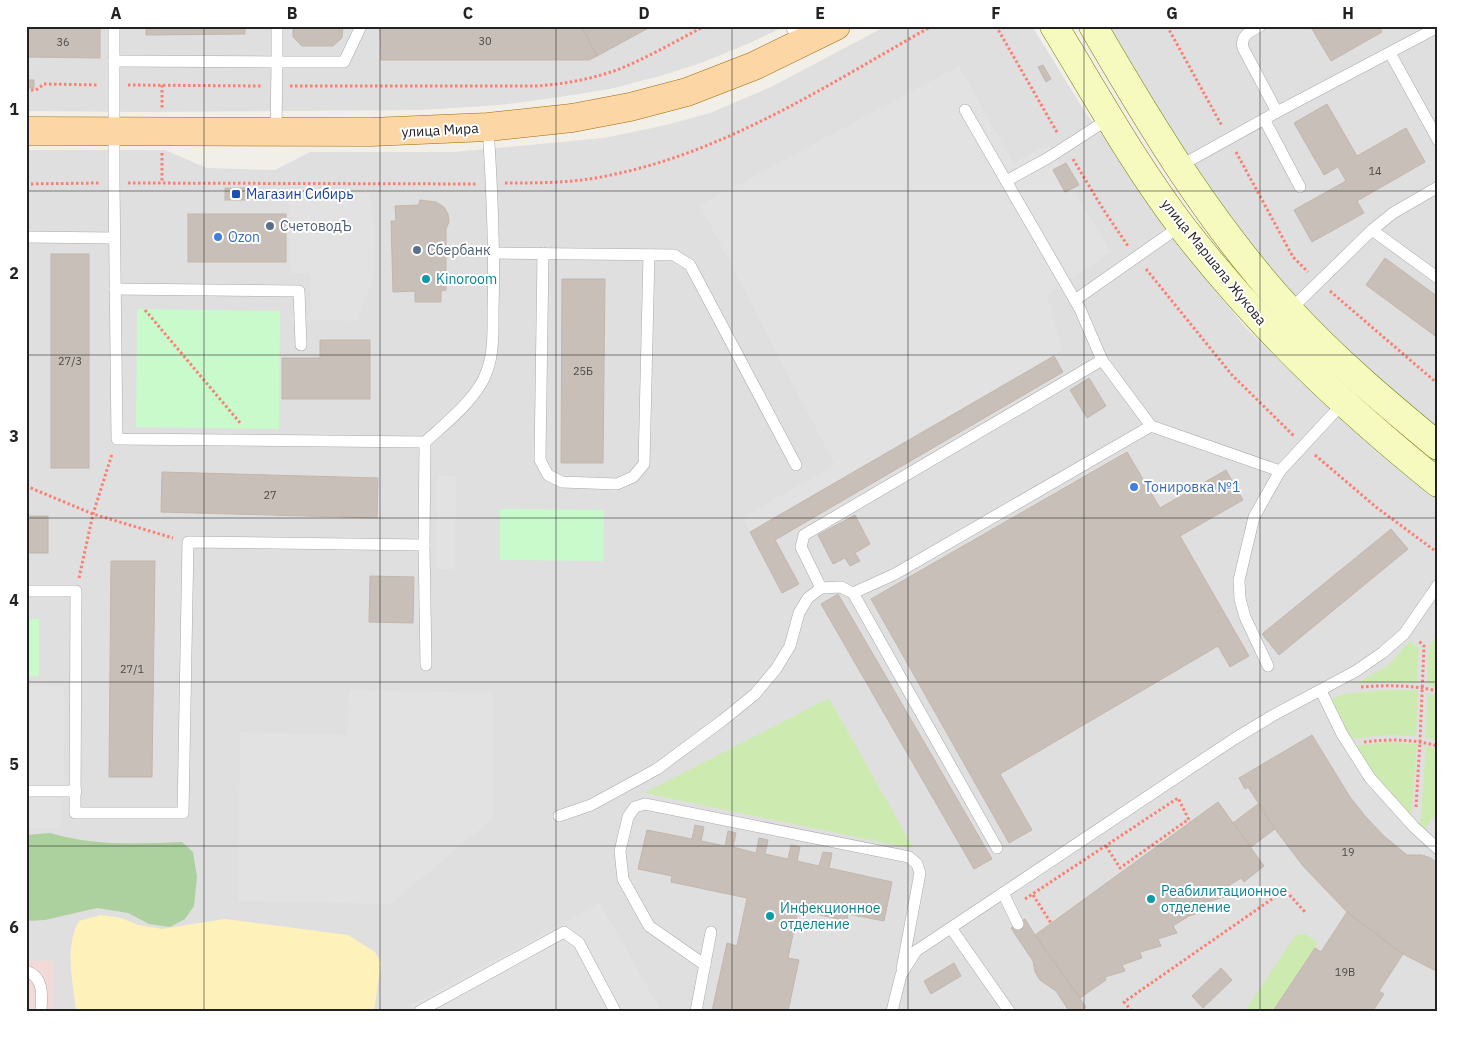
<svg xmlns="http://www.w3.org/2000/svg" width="1464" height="1037" viewBox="0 0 1464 1037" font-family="'IBM Plex Sans',sans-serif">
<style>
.residential{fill:#e0dfdf}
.commercial{fill:#f2dad9}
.grass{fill:#cdebb0}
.forest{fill:#add19e}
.sand{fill:#fff1ba}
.park{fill:#c8facc}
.parking{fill:#e2e2e2}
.building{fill:#c7bfb8;stroke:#c4b6ab}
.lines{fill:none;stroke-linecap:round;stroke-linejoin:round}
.lane-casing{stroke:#a9a9a9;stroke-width:12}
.secondary-casing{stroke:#707d05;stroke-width:29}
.primary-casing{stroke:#a06b00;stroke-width:29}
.path{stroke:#fa8072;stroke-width:3;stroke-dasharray:2.5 2.5;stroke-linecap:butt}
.lane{stroke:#fff;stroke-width:11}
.secondary{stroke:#f7fabf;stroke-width:28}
.primary{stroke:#fcd6a4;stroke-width:28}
.grid{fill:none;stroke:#222;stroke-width:1;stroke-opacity:0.55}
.transit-dot{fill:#1a4fb4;stroke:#fff;stroke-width:2}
.service-dot{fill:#5c6f8a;stroke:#fff;stroke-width:2}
.shop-dot{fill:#3f7fe0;stroke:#fff;stroke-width:2}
.culture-dot{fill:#0f9aa8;stroke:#fff;stroke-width:2}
.labels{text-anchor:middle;stroke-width:4;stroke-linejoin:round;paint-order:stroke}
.number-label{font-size:11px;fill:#4b4948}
.street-label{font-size:14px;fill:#222;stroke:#fff}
.transit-label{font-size:14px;fill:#164399;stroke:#fff;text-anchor:start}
.service-label{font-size:14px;fill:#4e5e75;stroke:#fff;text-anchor:start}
.shop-label{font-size:14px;fill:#366cbe;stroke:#fff;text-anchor:start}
.culture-label{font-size:14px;fill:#0d838f;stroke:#fff;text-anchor:start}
.neatline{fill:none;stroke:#222;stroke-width:2}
.grid-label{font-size:16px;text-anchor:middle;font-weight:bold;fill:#222}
</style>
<rect width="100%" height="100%" fill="#f2efe9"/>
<g class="residential">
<path d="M26,26H785L752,42L701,63L660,76L610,89L560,97L500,105L421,110L141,112L26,111Z"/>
<path d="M886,26H1032L1087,115L1114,147L1180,246L1206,280L1247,329L1322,402L1402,471L1438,499V1011H26V150H165L207,168L275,170L310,152H454L604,138L666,125L710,113L771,87Z"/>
<path d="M1109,26H1438V430L1386,386L1325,328L1282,283L1210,190L1174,136Z"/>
</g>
<path class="commercial" d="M26,960L54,961L53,1011H26Z"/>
<g class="grass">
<path d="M1437,635L1438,636V688L1427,685L1429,646Z"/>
<path d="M1410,641L1419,648L1417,683L1386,682L1356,684L1387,666Z"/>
<path d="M1387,690H1418L1416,736L1386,735L1351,739L1332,699L1344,694Z"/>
<path d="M1427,693L1438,696V741L1426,738Z"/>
<path d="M829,698L914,849L644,793Z"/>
<path d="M1388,742L1417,744L1411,819L1373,775L1355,746Z"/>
<path d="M1426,746L1438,749V812L1424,830L1420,826Z"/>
<path d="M1300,934H1306L1318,943L1273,1011H1245L1295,936Z"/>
</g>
<path class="forest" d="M50,833C93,846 137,844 182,842L193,852L197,877L194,906L185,919L170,927L149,924L128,913L97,908L45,920L26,921V835Z"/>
<path class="sand" d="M101,915L121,918L138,925L162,929L225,919L348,935L375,952L381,963L374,1011H76C73,981 64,948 79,921Z"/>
<g class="park">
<path d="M137,309L280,311L279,429L136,427Z"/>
<path d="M500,509L604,510L603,561L500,560Z"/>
<rect x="26" y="619" width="13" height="57"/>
</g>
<g class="parking">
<path d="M959,66L1013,163L1049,144L1060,164L1051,169L1065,194L1074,190L1111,252L1047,295L1062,350L750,532L742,518L835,465L700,205Z"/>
<path d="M289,193H369L375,229L374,275L357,321L311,320L310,273H290Z"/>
<path d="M438,476H456L455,569H437Z"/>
<path d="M26,686L64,687V786L26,785Z"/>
<path d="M349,690L494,693L493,818L391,904L238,901L240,732L347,735Z"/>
<path d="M26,798H62L61,828H26Z"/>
<path d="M600,903L661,1011H400Z"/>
</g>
<g class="building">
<path d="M26,26H100V58L26,57Z"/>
<path d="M146,26H245V34L146,35Z"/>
<path d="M293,26H343L342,38L333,46H302L293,37Z"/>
<path d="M380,26H581L597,56L589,60H381Z"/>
<path d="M581,26H652L597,56Z"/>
<path d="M1317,26H1379L1382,32L1331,61L1312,29Z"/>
<path d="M1043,65L1051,79L1046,82L1038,67Z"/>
<rect x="26" y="80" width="8" height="8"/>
<path d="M1327,104L1357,156L1406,128L1425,162L1357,201L1364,213L1312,242L1294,210L1346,181L1338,167L1324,175L1294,123Z"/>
<path d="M1066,163L1079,185L1065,192L1053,170Z"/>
<rect x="225" y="188" width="22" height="12"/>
<path d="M420,200L436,202L444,207L448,214L449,222L446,229V290L441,291V302H415V291L393,292L391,221H396L395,206L419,205Z"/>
<rect x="188" y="214" width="98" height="48"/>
<rect x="51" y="254" width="38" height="214"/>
<path d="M1385,258L1438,297V338L1366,285Z"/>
<path d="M562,279H605L603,463H561Z"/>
<path d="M320,340H370V399H282V358H320Z"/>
<path d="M1054,356L1063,372L775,540L799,584L782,593L750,532Z"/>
<path d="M1089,378L1106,406L1087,418L1070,390Z"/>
<path d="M1127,452L1160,508L1226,470L1243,500L1180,536L1249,656L1230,667L1218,646L1000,774L1032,830L1009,843L871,599Z"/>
<path d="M162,472L378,478L377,518L161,512Z"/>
<path d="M855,515L870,544L855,553L860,561L850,566L845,558L833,564L818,535Z"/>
<rect x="26" y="516" width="22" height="37"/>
<path d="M1391,529L1408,549L1279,655L1262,634Z"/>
<path d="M111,561H155L152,777H109Z"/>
<path d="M370,576L414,577L413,623L369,622Z"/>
<path d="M838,594L992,859L974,869L821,604Z"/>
<path d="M1312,735L1350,797L1366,817L1384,836L1407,855H1422L1431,858L1438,864V972L1403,954L1347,912L1303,866L1275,829L1248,787L1245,789L1239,778Z"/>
<path d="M1218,802L1264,866L1244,882L1241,878L1225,888L1228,896L1207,902L1211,909L1189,916L1173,926L1177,933L1158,939L1161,946L1140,952L1142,958L1122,965L1125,971L1105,977L1106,980L1080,998L1035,935Z"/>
<path d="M1258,804L1275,829L1251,847L1233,823Z"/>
<path d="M695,825L704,827L701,841L725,846L728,831L736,833L733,847L756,853L759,838L768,840L765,854L788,859L791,845L800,847L797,861L819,866L823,852L832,853L829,868L892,882L884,921L848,914L846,924L837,922L838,919L798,910L788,958L799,960L788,1011H712L727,943L737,946L747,898L671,882L672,876L638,869L647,830L692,839Z"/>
<path d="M1347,912L1403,954L1379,991L1384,994L1373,1011H1273L1315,948L1321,952Z"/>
<path d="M1025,919L1035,935L1086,1007L1080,1011H1069L1056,991L1040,980L1035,972L1033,961L1011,928Z"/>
<path d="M954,963L961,976L931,994L924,981Z"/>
<path d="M1221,968L1232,980L1203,1008L1192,996Z"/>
</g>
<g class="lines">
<g class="lane-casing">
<g id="lane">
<path d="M114,26V183L117,439L425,442C446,423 478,398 487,371C494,352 493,330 493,310C495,249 492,188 488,127"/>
<path d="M791,26L801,44"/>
<path d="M1260,26C1250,31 1240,36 1243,48L1277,112"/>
<path d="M1390,53L1438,140"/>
<path d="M114,61L277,62V26"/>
<path d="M965,110L1080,309L1102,360"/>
<path d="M1264,119L1300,187"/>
<path d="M276,131L277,62H344L361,26"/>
<path d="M1178,167L1277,112L1438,27"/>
<path d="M1006,181L1048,158L1110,118"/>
<path d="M1372,230L1438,278"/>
<path d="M26,237L114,238"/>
<path d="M494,253L674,255L690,265L796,465"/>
<path d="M543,253L540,460L548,475L562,482L617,484L633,477L644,464L649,255"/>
<path d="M115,289L299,291L301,345"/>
<path d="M1075,300L1182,225"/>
<path d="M1290,310L1372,230L1393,213L1438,187"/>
<path d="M425,442L424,545L426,665"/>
<path d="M821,588L801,547L804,535L1102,360L1151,426"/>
<path d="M26,591H76L75,813H183L188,542L424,545"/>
<path d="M853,593L997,848"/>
<path d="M1268,666L1245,617L1240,599L1239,580L1254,517L1280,471"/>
<path d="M1321,691L1342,734L1370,778L1414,827L1438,849"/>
<path d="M26,791H76"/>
<path d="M559,816L591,805L657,769L723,720L755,694L776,669L790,646L799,613L808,598L821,588L841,587L853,593L895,574L1151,426L1280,471L1343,403"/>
<path d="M1003,893L1018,924"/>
<path d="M951,928L1009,1011"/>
<path d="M705,965L649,926L623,879L620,851L628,817L635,807L645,804L909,857L917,864L920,873L902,969"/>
<path d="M26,971C44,977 42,994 41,1011"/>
<path d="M420,1011L564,932L579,943L615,1011"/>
<path d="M696,1011L711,932"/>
<path d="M892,1011L901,975L916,951L1234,739L1272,716L1356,671L1382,653L1404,634L1438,585"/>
</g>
</g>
<g class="secondary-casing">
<g id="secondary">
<path d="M1054,26C1095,93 1134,164 1182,227C1258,325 1341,405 1438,483"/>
<path d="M1093,26C1151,126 1211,225 1289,310C1335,360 1386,403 1438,446"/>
</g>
</g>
<g class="primary-casing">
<path id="primary" d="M26,131L371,132L488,127L572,118L630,107L687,92L754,66L836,26"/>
</g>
<g class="path">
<path d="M996,26L1058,134"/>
<path d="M1167,26L1222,126"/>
<path d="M128,85L262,86"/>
<path d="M162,85V109"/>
<path d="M290,86H537C565,84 591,79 617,70C647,58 676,41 705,26"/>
<path d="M26,90H36L44,84L99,85"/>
<path d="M1236,152L1293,257L1308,272"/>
<path d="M162,153V183"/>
<path d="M1073,159L1103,209L1128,246"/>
<path d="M128,183L477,184"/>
<path d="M505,183C541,183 576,183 611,175C728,151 829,84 932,26"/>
<path d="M26,184L99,183"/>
<path d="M1146,269L1232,375L1294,436"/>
<path d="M1330,291L1438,384"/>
<path d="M145,310L241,424"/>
<path d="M1315,455L1376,507L1438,553"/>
<path d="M26,486L93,514L173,538"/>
<path d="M79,578L93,514L112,454"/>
<path d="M1361,687C1387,685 1412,685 1438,691"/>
<path d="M1364,742C1390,739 1413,739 1438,746"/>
<path d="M1416,807L1420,741L1424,646L1418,640"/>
<path d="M1106,846L1120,868L1189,819"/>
<path d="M1033,895L1051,923"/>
<path d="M1025,899L1178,798L1190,822"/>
<path d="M1132,1011L1124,1002L1285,890L1305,912"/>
</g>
<use href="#lane" class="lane"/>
<use href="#secondary" class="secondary"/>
<use href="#primary" class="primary"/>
</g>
<path class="grid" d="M204,26V1011M380,26V1011M556,26V1011M732,26V1011M908,26V1011M1084,26V1011M1260,26V1011M26,191H1438M26,355H1438M26,518H1438M26,682H1438M26,846H1438"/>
<rect class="transit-dot" x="231" y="189" width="10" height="10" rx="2.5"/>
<g class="service-dot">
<circle cx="270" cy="226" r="5"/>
<circle cx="417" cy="250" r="5"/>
</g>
<g class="shop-dot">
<circle cx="218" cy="237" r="5"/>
<circle cx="1134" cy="487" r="5"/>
</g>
<g class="culture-dot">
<circle cx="426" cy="279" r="5"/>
<circle cx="1151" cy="899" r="5"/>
<circle cx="770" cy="916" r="5"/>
</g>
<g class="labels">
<g class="number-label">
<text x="485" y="45">30</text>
<text x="63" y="46">36</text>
<text x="1375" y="175">14</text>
<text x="70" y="365">27/3</text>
<text x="583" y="375">25Б</text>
<text x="270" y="499">27</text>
<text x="132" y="673">27/1</text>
<text x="1348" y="856">19</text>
<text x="1345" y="976">19В</text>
</g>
<g class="street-label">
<text transform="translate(440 130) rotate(-3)" y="5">улица Мира</text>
<text transform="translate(1214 262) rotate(51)" y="5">улица Маршала Жукова</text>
</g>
<g class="transit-label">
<text x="246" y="199">Магазин Сибирь</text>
</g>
<g class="service-label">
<text x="280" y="231">СчетоводЪ</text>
<text x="427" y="255">Сбербанк</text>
</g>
<g class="shop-label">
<text x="228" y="242">Ozon</text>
<text x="1144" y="492">Тонировка №1</text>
</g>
<g class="culture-label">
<text x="436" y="284">Kinoroom</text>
<text x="1161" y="896">Реабилитационное<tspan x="1161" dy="16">отделение</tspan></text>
<text x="780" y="913">Инфекционное<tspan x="780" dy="16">отделение</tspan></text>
</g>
</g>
<rect width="1464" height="1037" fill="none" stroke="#ffffff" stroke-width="55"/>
<rect x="28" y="28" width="1408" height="982" class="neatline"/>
<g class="grid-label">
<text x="116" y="19">A</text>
<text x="292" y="19">B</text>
<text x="468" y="19">C</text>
<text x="644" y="19">D</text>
<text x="820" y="19">E</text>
<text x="996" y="19">F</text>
<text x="1172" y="19">G</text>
<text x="1348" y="19">H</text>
<text x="14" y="115">1</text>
<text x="14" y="279">2</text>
<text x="14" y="442">3</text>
<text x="14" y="606">4</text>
<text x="14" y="770">5</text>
<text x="14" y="933">6</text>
</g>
</svg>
